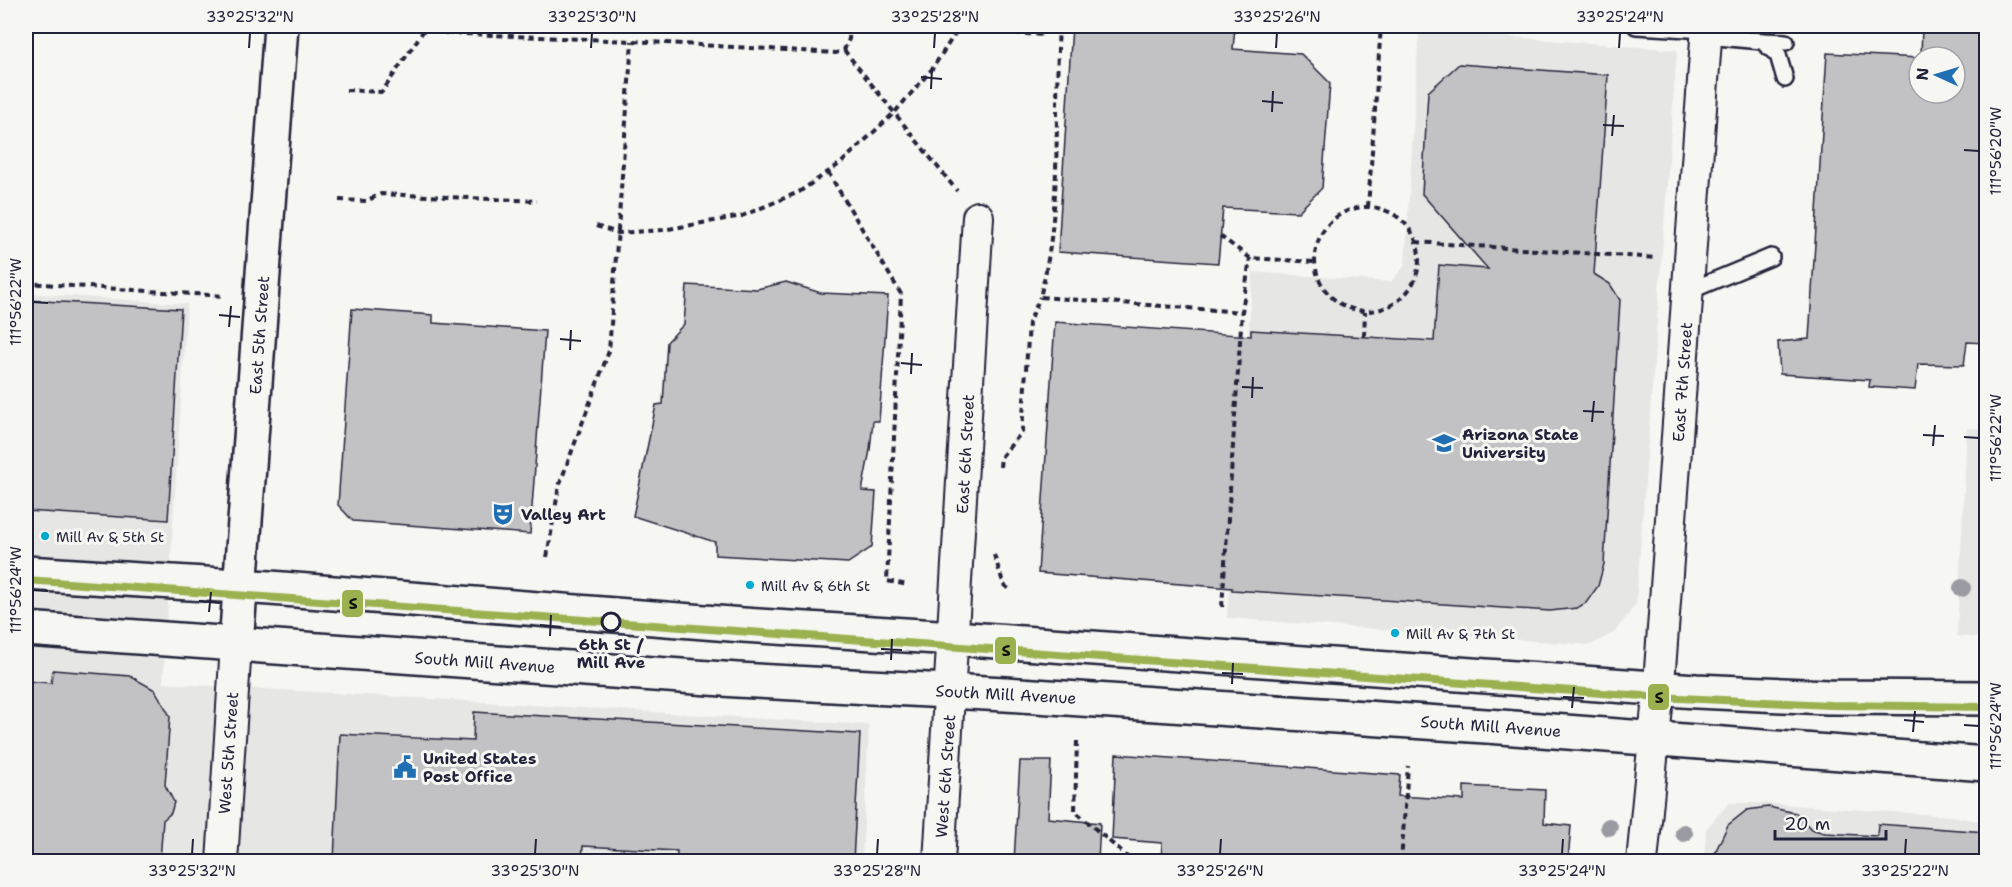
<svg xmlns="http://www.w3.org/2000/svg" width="2012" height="887" viewBox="0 0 2012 887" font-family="'Shantell Sans',sans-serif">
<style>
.built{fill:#e6e6e4}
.building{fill:#c2c2c4;stroke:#22223b;stroke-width:1.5}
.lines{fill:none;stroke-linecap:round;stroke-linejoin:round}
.lane-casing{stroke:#22223b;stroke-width:20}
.street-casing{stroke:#22223b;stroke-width:34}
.secondary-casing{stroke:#22223b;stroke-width:38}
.primary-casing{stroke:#22223b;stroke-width:38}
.path{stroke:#22223b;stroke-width:4;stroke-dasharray:6 4.5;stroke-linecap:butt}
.lane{stroke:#f6f6f2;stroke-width:15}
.street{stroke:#f6f6f2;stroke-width:30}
.secondary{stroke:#f6f6f2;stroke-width:33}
.primary{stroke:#f6f6f2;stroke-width:33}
.tram-1-casing{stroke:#f6f6f2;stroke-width:12}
.tram-1{stroke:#9bb14f;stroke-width:8}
.tree{fill:#9a9aa3}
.ticks{fill:none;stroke:#22223b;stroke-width:2}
.bus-dot{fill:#00a9ce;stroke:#f6f6f2;stroke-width:2}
.stop-dot{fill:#f6f6f2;stroke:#22223b;stroke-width:3}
.labels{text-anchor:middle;stroke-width:6;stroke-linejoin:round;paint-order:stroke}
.bus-label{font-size:14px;fill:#22223b;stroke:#f6f6f2;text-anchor:start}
.street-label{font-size:16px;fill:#22223b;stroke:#f6f6f2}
.poi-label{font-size:16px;font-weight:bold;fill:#22223b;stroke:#f6f6f2;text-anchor:start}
.stop-label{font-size:16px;font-weight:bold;fill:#22223b;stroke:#f6f6f2}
.line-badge{stroke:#f6f6f2;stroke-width:2}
.pale-badge-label{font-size:16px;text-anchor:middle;font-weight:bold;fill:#111}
.neatline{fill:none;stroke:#22223b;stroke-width:2}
.ticks-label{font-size:15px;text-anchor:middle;fill:#22223b}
</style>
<rect width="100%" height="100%" fill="#f6f6f2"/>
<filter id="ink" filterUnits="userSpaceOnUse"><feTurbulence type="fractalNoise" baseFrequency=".0167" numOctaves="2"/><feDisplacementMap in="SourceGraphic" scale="12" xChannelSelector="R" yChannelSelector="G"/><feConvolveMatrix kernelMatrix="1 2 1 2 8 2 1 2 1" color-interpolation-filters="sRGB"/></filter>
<g filter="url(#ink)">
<g class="built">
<path d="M1419,30L1677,50L1636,604L1614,633L1590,645L1227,618L1253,272L1391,282L1405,265Z"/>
<path d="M26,293L187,304L163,683L869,725L862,861H26Z"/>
<path d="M1967,428L1986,429V638L1957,636Z"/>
<path d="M1729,803H1762L1950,816L1986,822V861L1704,862L1706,829Z"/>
</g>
<g class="building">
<path d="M1072,26H1235L1233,49L1301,54L1330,83L1322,188L1298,212L1223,208L1218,263L1058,252Z"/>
<path d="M1922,26H1986V343L1967,342L1964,365L1918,364L1915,390L1869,387L1870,380L1780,374L1778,342L1809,339L1827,53L1919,58V93H1955V57H1921Z"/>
<path d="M1459,64L1608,75L1594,274L1610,284L1620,300L1604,564L1598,586L1586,603L1577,608L1550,611L1232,590V588L1038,573L1055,322L1251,336V330L1434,341L1439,265L1488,269L1422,194L1428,92Z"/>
<path d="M786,282L821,293L888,296L879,421H873L870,450L862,491L876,492L872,547L848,563L715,555V542L633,516L656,405L663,404L667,342L684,324L687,285L757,289Z"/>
<path d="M26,300L181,309L168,520L26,511Z"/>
<path d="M352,309L433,315V323L545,331L530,534L353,521L338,505Z"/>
<path d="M53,670L130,676L155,690L170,716L165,785L174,802L171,813L163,820L160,861H26V681L51,683Z"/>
<path d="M474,712L860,734L853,861H677V851L583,846L582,861H334L340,734L473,741Z"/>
<path d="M1116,754L1400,775L1398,796L1464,800V786L1545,790L1544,823L1571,826L1568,861H1161L1162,843L1112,839Z"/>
<path d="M1020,761H1051L1048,818L1100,823L1098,861H1014Z"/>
<path d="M1768,807L1796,813L1811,829L1825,833L1877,836L1878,824L1986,832V861H1711L1728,825L1747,810Z"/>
</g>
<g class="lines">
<g class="lane-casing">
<g id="lane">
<path d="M1636,26L1706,30"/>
<path d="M1706,36L1762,41L1778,55L1785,79"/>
<path d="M1762,41L1786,42"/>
<path d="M1689,291L1771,257"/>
</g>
</g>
<g class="street-casing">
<g id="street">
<path d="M222,862L236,645"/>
<path d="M939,862L978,217"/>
<path d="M1642,862L1658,697L1707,26"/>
</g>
</g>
<g class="secondary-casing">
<path id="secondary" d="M236,645L281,26"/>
</g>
<g class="primary-casing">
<g id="primary">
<path d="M26,573L270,588L743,625L954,638L1696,691L1828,697L1986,698"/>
<path d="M26,629L737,680L1005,694L1501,727L1986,764"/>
</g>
</g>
<g class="path">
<path d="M425,26L445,33L632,41L836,53L844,50L849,39L850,26"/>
<path d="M1011,26V33L1044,35L1045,26"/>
<path d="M1059,26C1054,115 1063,209 1040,297L1242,312"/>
<path d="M844,50L957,191"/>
<path d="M346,90L382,92L426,27"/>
<path d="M828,172L901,294L887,581L908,585"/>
<path d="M339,200L366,201L381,194L537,201"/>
<path d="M1368,207L1381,26"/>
<circle cx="1367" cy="259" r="52"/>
<path d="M596,226L618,233L663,230L742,216L799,192L841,163L895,112L932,69L960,26"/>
<path d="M1220,236L1250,258L1315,262"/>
<path d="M1416,242L1657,258"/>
<path d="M26,283L225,296"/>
<path d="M1364,336L1365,312"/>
<path d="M1000,467L1001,457L1022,432L1029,323L1040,297"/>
<path d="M994,555L1004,585L1011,591"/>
<path d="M547,557L559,486L609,351L632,41"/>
<path d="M1222,607L1242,312L1250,258"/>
<path d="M1077,741L1075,811L1133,862"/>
<path d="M1401,862L1408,766"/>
</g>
<use href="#lane" class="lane"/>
<use href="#street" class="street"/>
<use href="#secondary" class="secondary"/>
<use href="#primary" class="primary"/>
<g class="tram-1-casing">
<path id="tram-1" d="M26,580L1658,697L1830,705L1986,707"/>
</g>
<use href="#tram-1" class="tram-1"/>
</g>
<g class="tree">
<circle cx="1962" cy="588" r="9"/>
<circle cx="1609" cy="827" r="9"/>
<circle cx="1684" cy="833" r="9"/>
</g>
</g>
<path class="ticks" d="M249,48L250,33M591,48L592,33M934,48L935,33M1276,48L1277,33M1619,48L1620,33M921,77L942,79M931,89L932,68M1262,101L1283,103M1272,112L1273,91M1603,125L1624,126M1612,136L1614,115M1964,150L1979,151M33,302L48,303M219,315L240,317M229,327L231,306M560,339L581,341M570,350L571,330M901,363L922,365M911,374L912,353M1242,387L1263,388M1252,398L1253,377M1583,411L1604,412M1592,422L1594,401M1923,435L1944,436M1964,437L1979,438M1933,446L1935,425M33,590L48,591M199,601L220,603M209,612L211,592M540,625L561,627M550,636L551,615M881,649L902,650M891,660L892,639M1222,673L1243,674M1232,684L1233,663M1563,697L1584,698M1572,708L1574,687M1904,720L1924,722M1964,725L1979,726M1913,732L1915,711M192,854L193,839M535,854L536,839M877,854L878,839M1220,854L1221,839M1562,854L1563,839M1905,854L1906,839"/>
<defs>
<g id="university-bare" transform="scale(1.8)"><path d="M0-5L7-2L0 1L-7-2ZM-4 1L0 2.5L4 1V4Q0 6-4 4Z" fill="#1f6fb2" stroke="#f6f6f2" stroke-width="2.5" paint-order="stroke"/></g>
<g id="theatre-bare" transform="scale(1.8)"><path d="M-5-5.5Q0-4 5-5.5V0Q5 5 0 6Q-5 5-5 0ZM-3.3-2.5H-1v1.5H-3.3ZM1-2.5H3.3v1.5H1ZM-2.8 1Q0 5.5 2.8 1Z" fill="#1f6fb2" stroke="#f6f6f2" stroke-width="2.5" paint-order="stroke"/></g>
<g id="civic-bare" transform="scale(1.8)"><path d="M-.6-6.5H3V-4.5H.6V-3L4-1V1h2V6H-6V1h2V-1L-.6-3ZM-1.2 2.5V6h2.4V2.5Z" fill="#1f6fb2" stroke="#f6f6f2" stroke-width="2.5" paint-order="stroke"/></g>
</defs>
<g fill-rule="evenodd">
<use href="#university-bare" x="1444" y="443"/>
<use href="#theatre-bare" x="503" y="514"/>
<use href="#civic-bare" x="405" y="767"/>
</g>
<g class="bus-dot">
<circle cx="45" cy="536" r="5"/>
<circle cx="750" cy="585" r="5"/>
<circle cx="1395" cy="633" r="5"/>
</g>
<circle class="stop-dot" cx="611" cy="622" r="9"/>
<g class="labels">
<g class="bus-label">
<text x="56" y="542">Mill Av &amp; 5th St</text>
<text x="761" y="591">Mill Av &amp; 6th St</text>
<text x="1406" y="639">Mill Av &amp; 7th St</text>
</g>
<g class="street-label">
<text transform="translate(259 335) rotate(-86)" y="6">East 5th Street</text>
<text transform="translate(1682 382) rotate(-86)" y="6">East 7th Street</text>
<text transform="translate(965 454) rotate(-87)" y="6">East 6th Street</text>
<text transform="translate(485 662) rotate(4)" y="6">South Mill Avenue</text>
<text transform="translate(1006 694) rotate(3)" y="6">South Mill Avenue</text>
<text transform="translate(1491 726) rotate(4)" y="6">South Mill Avenue</text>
<text transform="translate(228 753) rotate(-86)" y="6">West 5th Street</text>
<text transform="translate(945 776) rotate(-86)" y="6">West 6th Street</text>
</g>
<g class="poi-label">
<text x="1462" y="440">Arizona State<tspan x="1462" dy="18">University</tspan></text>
<text x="521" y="520">Valley Art</text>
<text x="423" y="764">United States<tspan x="423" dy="18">Post Office</tspan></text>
</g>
<g class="stop-label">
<text x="611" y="650">6th St /<tspan x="611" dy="18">Mill Ave</tspan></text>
</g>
</g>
<g class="line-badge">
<rect x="341" y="589" width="23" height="29" rx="6" fill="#9bb14f"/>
<rect x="994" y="636" width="23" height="29" rx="6" fill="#9bb14f"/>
<rect x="1647" y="683" width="23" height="28" rx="6" fill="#9bb14f"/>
</g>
<g class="pale-badge-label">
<text x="353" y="609">S</text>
<text x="1006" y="656">S</text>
<text x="1659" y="703">S</text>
</g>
<rect width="2012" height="887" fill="none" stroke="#f6f6f2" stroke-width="66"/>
<g transform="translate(1937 75) rotate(274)"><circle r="28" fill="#f6f6f2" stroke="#a1a1a9" stroke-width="1.5"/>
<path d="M0-4.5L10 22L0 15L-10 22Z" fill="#1f6fb2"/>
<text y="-9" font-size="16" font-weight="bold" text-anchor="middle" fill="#22223b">N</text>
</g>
<path d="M1775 830v9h111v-9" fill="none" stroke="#22223b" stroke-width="3"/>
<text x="1784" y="830" font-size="18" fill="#22223b" stroke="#f6f6f2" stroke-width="4.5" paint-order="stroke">20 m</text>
<rect x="33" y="33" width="1946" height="821" class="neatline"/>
<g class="ticks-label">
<text x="250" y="22">33°25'32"N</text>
<text x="592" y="22">33°25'30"N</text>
<text x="935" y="22">33°25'28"N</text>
<text x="1277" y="22">33°25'26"N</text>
<text x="1620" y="22">33°25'24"N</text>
<text transform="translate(1996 151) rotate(-90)" y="5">111°56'20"W</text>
<text transform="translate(16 302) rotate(-90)" y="5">111°56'22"W</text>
<text transform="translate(1996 438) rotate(-90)" y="5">111°56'22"W</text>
<text transform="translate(16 590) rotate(-90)" y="5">111°56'24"W</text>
<text transform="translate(1996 726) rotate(-90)" y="5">111°56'24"W</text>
<text x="192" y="876">33°25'32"N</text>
<text x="535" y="876">33°25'30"N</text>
<text x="877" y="876">33°25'28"N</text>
<text x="1220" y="876">33°25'26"N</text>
<text x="1562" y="876">33°25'24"N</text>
<text x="1905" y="876">33°25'22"N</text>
</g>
</svg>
